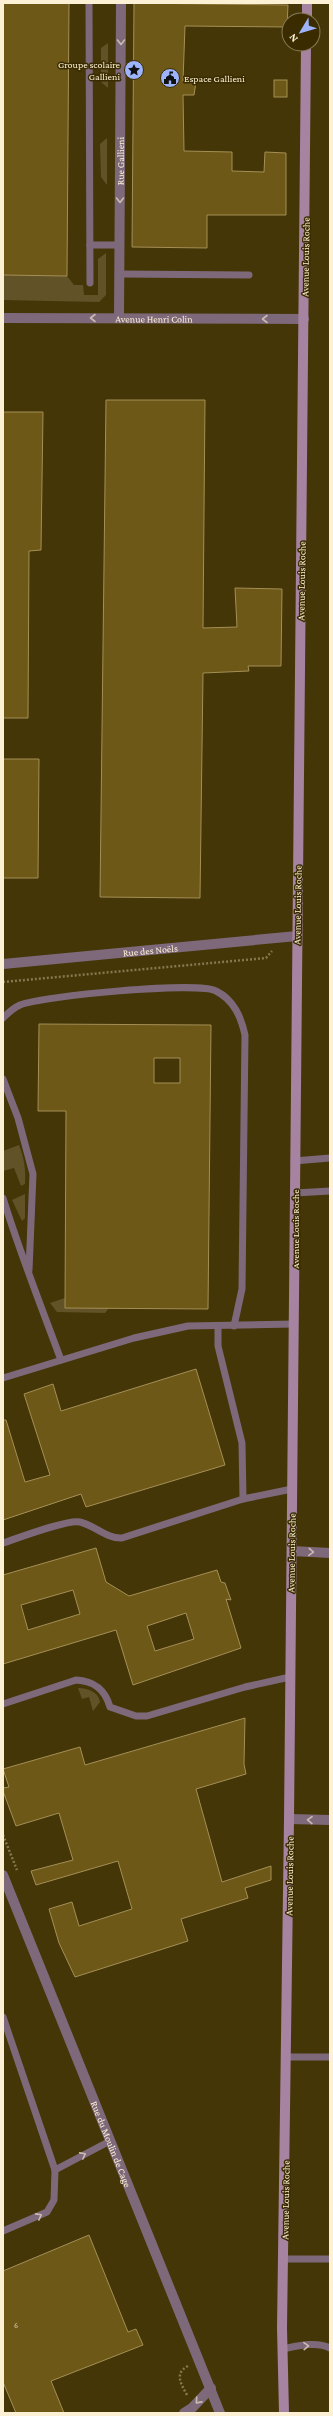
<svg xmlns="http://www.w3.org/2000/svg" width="333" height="2416" viewBox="0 0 333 2416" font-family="'Crimson Pro',serif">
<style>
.green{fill:#615228}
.building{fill:#6d5817;stroke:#a48f56;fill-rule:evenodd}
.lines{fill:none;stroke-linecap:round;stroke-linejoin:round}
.path{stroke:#85784f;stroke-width:2.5;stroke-dasharray:2 2;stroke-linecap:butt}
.service{stroke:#7e697b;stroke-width:7}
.minor{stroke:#7e697b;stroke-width:10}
.secondary{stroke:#a583a1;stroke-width:10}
.oneway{stroke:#cabbb0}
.labels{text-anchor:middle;stroke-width:3;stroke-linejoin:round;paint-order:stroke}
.number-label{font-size:8px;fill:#d8cba5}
.poi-label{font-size:10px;fill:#fcf1d4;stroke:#3a2c00;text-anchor:end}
.street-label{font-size:10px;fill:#fcf1d4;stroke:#3a2c00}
</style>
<rect width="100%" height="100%" fill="#443607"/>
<g class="green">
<path d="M108,43V88L101,82V48Z"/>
<path d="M107,138V185L101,177L100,144Z"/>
<path d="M106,253V295L99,302L3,300V275L67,276L74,285H83L84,295H98V259Z"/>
<path d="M19,1145C24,1158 26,1169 25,1184L21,1186L14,1168L3,1171V1151Z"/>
<path d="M25,1194V1218L22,1221L12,1200Z"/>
<path d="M65,1298V1308H109L105,1313L57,1312L50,1303Z"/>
<path d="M78,1688C87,1688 99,1692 100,1702L93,1711L89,1697L82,1699Z"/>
</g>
<g class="building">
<path d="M3,3H69L67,276L3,275Z"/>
<path d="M134,3L288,5L287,27L185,26L183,81L196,82L194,95H183L184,151L232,152V171L264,172L265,152L286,153V215H207V248L132,247Z"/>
<rect x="274" y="80" width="13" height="17"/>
<path d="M106,400H205L203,628L237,627L235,588L282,589L281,666H248L249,671L203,673L200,898L100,897Z"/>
<path d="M3,412H43L41,550L29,551L28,718H3Z"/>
<path d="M3,759H39L38,878H3Z"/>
<path d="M39,1024L211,1025L208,1309L65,1308L66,1111H38ZM154,1058H180V1083H154Z"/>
<path d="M196,1369L225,1465L86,1507L81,1494L3,1520V1420H6L25,1482L50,1475L24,1394L53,1384L61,1411Z"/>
<path d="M96,1548L106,1582L129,1596L217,1570L221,1582L225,1583L231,1600L226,1599L241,1648L133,1685L116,1630L3,1664V1575ZM73,1590L80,1614L28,1630L21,1605ZM186,1613L194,1639L155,1651L147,1626Z"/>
<path d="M245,1718L244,1764L246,1774L196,1789L222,1882L271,1866V1880L245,1888L248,1898L181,1919L188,1941L75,1977L59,1943L49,1909L72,1902L79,1926L132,1909L118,1861L36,1885L31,1871L73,1860L59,1813L16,1826L3,1791V1788L9,1787L3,1769L80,1747L85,1765Z"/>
<path d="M89,2235L128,2332L136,2329L143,2345L51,2381L64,2413H16L3,2382V2271Z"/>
</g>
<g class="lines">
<g class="path">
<path d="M3,982L266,958L272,951"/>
<path d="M3,1835L17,1870"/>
<path d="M187,2395C181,2384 174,2373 188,2366"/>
</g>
<g class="service">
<path d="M89,3L90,283"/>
<path d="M90,245H120"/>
<path d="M120,274L249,275"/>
<path d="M3,1018C8,1013 13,1008 20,1005C42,996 198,981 216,991C234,1000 241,1017 245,1035L242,1289L234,1326"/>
<path d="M3,1079L18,1118L33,1174L29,1270"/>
<path d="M294,1161L330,1158"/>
<path d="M295,1193L330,1191"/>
<path d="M3,1198C20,1253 41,1306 61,1360"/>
<path d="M218,1326V1346L242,1443L243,1499L292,1489"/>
<path d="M3,1378L134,1338L188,1326L294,1324"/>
<path d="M3,1543C18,1538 68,1519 80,1522C94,1525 107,1539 122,1538L243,1499"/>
<path d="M3,1704L76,1680C94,1681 105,1689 110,1707L136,1716H147L245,1687L290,1677"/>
<path d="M3,2017L55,2170L54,2200L47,2212L3,2231"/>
<path d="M286,2057H330"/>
<path d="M55,2170L110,2141"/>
<path d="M284,2259H330"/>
<path d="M283,2349C297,2346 316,2341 330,2348"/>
</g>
<g class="minor">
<path id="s1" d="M3,318L304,319"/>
<path id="s2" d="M119,318L121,3"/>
<path id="s3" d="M3,964L297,936"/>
<path d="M292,1551L330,1553"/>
<path d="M289,1819L330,1820"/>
<path id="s4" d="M3,1875L220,2413"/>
<path d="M184,2413L192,2408L211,2388"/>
</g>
<g class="secondary">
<path d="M307,20V3"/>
<path d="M284,2413L282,2328L289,1819L306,44"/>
</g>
</g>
<defs><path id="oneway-chevron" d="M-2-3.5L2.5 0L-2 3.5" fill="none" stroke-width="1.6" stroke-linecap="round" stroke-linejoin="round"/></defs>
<g class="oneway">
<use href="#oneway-chevron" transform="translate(121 42) rotate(90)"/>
<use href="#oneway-chevron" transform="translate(120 200) rotate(90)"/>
<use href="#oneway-chevron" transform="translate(93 318) rotate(-180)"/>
<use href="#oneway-chevron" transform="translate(265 319) rotate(-180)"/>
<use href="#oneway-chevron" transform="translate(311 1552) rotate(3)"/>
<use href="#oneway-chevron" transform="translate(310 1820) rotate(-179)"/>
<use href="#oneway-chevron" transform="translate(83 2155) rotate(-28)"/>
<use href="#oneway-chevron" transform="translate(39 2216) rotate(-28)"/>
<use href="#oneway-chevron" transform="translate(306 2346) rotate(-2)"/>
<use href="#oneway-chevron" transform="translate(198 2401) rotate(132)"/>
</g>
<defs>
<g id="sight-disc" transform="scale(1)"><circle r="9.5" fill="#9db4fd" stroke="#3a2c00"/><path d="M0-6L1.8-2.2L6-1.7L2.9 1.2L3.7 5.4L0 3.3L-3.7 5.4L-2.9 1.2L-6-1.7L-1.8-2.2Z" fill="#111"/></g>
<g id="civic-disc" transform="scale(1)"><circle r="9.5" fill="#9db4fd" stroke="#3a2c00"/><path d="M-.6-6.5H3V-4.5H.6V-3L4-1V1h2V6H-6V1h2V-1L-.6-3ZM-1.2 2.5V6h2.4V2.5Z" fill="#111"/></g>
</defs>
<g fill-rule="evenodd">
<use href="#sight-disc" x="134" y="70"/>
<use href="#civic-disc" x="170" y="78"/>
</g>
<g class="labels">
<g class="number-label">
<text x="16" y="2328">6</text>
</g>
<g class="poi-label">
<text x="120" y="68">Groupe scolaire<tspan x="120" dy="12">Gallieni</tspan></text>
<text x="184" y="82" text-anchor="start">Espace Gallieni</text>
</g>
<g class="street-label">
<text dy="4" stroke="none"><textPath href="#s2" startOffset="157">Rue Gallieni</textPath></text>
<text transform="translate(305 257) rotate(-89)" y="4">Avenue Louis Roche</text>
<text dy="4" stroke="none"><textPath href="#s1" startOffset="151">Avenue Henri Colin</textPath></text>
<text transform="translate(301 581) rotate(-89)" y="4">Avenue Louis Roche</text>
<text transform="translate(297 905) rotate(-89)" y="4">Avenue Louis Roche</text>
<text dy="4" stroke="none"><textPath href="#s3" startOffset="148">Rue des Noëls</textPath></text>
<text transform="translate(295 1229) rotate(-90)" y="4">Avenue Louis Roche</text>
<text transform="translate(291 1553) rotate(-89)" y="4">Avenue Louis Roche</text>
<text transform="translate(289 1876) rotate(-89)" y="4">Avenue Louis Roche</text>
<text dy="4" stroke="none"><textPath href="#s4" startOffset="290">Rue du Moulin de Cage</textPath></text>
<text transform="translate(285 2200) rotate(-89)" y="4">Avenue Louis Roche</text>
</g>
</g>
<rect width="333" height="2416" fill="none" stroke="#fcf1d4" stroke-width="8"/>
<g transform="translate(301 32) rotate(232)"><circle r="19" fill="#3a2c00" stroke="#887b55"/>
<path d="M0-3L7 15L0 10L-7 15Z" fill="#9db4fd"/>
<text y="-6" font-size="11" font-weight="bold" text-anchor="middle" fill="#fcf1d4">N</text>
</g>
</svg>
